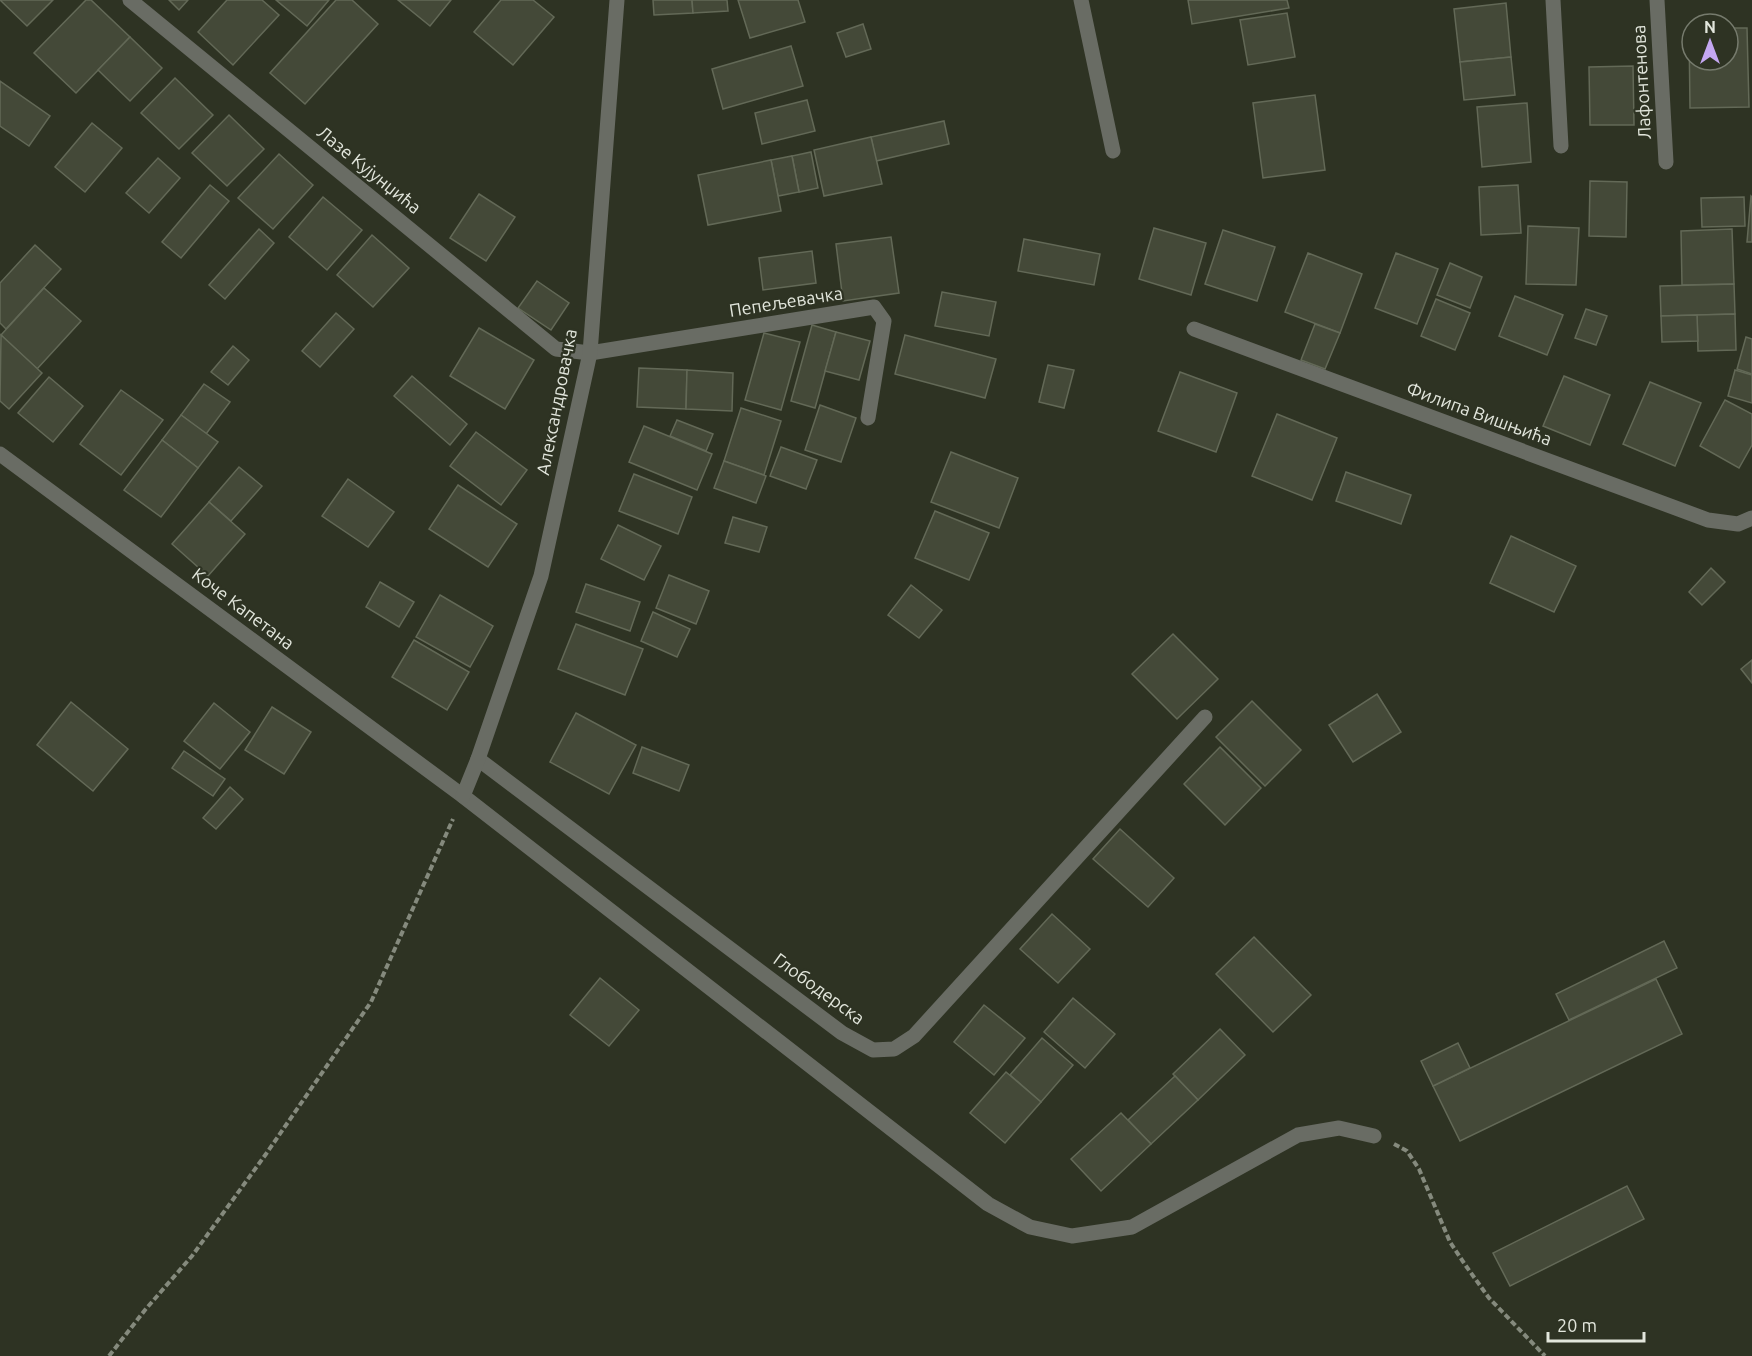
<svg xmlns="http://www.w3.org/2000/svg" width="1752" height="1356" viewBox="0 0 1752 1356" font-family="Ubuntu,sans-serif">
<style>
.building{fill:#444938;stroke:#636957;stroke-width:1.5}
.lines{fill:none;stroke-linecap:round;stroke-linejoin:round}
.path{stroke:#858a7d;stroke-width:4;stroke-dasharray:6 3;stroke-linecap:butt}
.street{stroke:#696c64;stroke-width:15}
.labels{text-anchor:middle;stroke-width:4.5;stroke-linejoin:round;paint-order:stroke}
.street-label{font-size:18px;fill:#e2e6dc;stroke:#2e3323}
</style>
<rect width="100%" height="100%" fill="#2e3323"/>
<g class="building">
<path d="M0,0H53L27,26Z"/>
<path d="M86,0H91L130,37L76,93L34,53Z"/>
<path d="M169,0H188L179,10Z"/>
<path d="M227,0H262L279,15L233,65L198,32Z"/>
<path d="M276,0H329L307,26Z"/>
<path d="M336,0H352L378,24L305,104L270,73Z"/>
<path d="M398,0H451L430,26Z"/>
<path d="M501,0H533L554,17L513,65L474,32Z"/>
<path d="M653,0H692L693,13L654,15Z"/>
<path d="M692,0H727L728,11L693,13Z"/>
<path d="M738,0H798L805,22L750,38Z"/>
<path d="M1188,0H1287L1289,8L1192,24Z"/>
<path d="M1506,3L1511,57L1460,62L1454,9Z"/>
<path d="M1287,13L1295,57L1248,65L1240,20Z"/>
<path d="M863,24L871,49L846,57L837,33Z"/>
<path d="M1728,28H1747L1749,107L1690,108L1689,29H1692V60H1728Z"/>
<path d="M130,37L162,68L130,101L98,70Z"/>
<path d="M791,46L803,86L723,109L712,69Z"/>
<path d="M1511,57L1515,95L1464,100L1460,62Z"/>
<path d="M1633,66L1634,125H1590L1589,67Z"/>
<path d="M175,78L213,115L179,149L141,113Z"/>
<path d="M0,81L50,116L29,146L0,126Z"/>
<path d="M1315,95L1325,170L1263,178L1253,103Z"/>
<path d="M807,100L815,131L762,144L755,113Z"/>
<path d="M1527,103L1531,162L1482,167L1477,107Z"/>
<path d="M229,115L264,149L227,186L192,153Z"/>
<path d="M944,121L949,144L876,161L871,137Z"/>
<path d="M92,123L122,148L85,192L55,167Z"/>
<path d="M871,137L882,184L824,196L814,150Z"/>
<path d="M811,152L818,188L799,192L792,156Z"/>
<path d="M279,154L313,185L273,229L238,198Z"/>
<path d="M792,156L799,192L778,196L771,160Z"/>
<path d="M158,158L180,178L149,213L126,193Z"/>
<path d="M771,160L781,211L708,225L698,175Z"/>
<path d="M1590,181L1627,182L1626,237L1589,236Z"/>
<path d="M210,185L229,201L181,258L162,242Z"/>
<path d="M1518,185L1521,233L1481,235L1479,187Z"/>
<path d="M479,194L515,217L486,261L450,238Z"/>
<path d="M1751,196L1752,197V242H1747Z"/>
<path d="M323,197L362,230L327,270L289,237Z"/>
<path d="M1744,197L1745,226L1702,227L1701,198Z"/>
<path d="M1528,226L1579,228L1576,285L1526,284Z"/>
<path d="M1154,228L1206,243L1191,295L1139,279Z"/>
<path d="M259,229L274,243L225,299L209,285Z"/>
<path d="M1732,229L1734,284L1682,285L1681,231Z"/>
<path d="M1223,230L1275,247L1257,301L1205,284Z"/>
<path d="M372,235L409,268L373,307L337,275Z"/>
<path d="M891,237L899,293L843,301L836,244Z"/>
<path d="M1024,239L1100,254L1094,285L1018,271Z"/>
<path d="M35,245L61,269L6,329L0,323V283Z"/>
<path d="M812,251L816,283L763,290L759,258Z"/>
<path d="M1308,253L1362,274L1340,333L1285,312Z"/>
<path d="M1396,253L1438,269L1417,324L1375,308Z"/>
<path d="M1450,263L1482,277L1470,308L1437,295Z"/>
<path d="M537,281L569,303L551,330L518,308Z"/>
<path d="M1734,284L1735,314L1661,316L1660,286Z"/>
<path d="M44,288L81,321L37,369L1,335Z"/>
<path d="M942,292L996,302L989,336L935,326Z"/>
<path d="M1515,296L1563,315L1547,355L1499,336Z"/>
<path d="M1436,299L1470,313L1455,350L1421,336Z"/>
<path d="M1586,309L1607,316L1596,345L1575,338Z"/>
<path d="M336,313L354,329L320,367L302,351Z"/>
<path d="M1735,314L1736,350L1698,351L1697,315Z"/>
<path d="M1697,315L1698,341L1662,342L1661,316Z"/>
<path d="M1315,324L1340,333L1325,369L1301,360Z"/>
<path d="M812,325L836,332L815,408L791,401Z"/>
<path d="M479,328L534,360L505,409L450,376Z"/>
<path d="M836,332L870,341L859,380L825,371Z"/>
<path d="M764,333L800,342L781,410L745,400Z"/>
<path d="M1,335L42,373L9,409L0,401Z"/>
<path d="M905,335L996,359L985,398L895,374Z"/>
<path d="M1746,337L1752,339V374L1737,369Z"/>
<path d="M233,346L249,360L228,385L211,372Z"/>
<path d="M1048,365L1074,370L1064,408L1039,402Z"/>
<path d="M639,368L687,370L686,409L637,407Z"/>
<path d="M687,370L733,373L732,411L686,409Z"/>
<path d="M1735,370L1752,375V403L1728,396Z"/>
<path d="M1180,372L1237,393L1216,452L1158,431Z"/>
<path d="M412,376L467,424L450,445L394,396Z"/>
<path d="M1564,376L1610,395L1590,445L1543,426Z"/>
<path d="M49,377L83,406L53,442L18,413Z"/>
<path d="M1650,382L1701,403L1675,466L1623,444Z"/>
<path d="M204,384L230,402L206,434L181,415Z"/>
<path d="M121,390L163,420L121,475L80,444Z"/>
<path d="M1725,400L1752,414V445L1739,468L1700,446Z"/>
<path d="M820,405L856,418L841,462L805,450Z"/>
<path d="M741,408L781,421L764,475L724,461Z"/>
<path d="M1277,414L1337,438L1312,500L1252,476Z"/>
<path d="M181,415L218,442L198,468L162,440Z"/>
<path d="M677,420L713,434L706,451L670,436Z"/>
<path d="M644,426L712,454L697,490L629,462Z"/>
<path d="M476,432L527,470L501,505L450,466Z"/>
<path d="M162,440L198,468L161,517L124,490Z"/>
<path d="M781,447L817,460L806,489L770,476Z"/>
<path d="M951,452L1018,478L999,528L931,502Z"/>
<path d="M724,461L766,476L756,503L714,488Z"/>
<path d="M239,467L262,486L231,521L209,502Z"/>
<path d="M1346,472L1411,495L1401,524L1336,501Z"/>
<path d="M634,474L692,497L678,534L619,511Z"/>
<path d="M348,479L394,512L368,547L322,516Z"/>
<path d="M458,485L517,524L488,567L429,529Z"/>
<path d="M209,502L245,534L208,576L172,544Z"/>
<path d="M935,511L989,533L969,580L915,558Z"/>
<path d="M733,517L767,527L759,552L725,543Z"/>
<path d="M618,525L661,546L644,580L601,559Z"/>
<path d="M1511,536L1576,566L1554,612L1490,583Z"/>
<path d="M1711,568L1725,582L1702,605L1689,592Z"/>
<path d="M669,575L709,591L696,624L656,608Z"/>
<path d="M380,582L414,602L399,627L366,607Z"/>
<path d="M586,584L640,602L630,631L576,612Z"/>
<path d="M911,585L942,610L919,638L888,615Z"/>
<path d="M440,595L493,626L470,667L416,637Z"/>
<path d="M653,612L690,629L677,657L641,641Z"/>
<path d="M576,624L643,649L625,695L558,669Z"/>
<path d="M1173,634L1218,679L1177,719L1132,674Z"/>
<path d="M414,640L469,672L447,710L392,677Z"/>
<path d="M1752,660V683L1741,669Z"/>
<path d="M1377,694L1401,732L1353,762L1329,725Z"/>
<path d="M1252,701L1301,750L1265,786L1216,737Z"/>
<path d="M71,702L128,749L93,791L37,745Z"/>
<path d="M214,703L250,732L220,769L184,741Z"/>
<path d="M272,707L311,732L284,774L245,750Z"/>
<path d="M576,713L636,745L609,794L550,762Z"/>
<path d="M642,747L689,765L679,791L633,773Z"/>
<path d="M1220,747L1261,788L1225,825L1184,784Z"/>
<path d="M184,751L225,779L213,796L172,768Z"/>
<path d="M230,787L243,799L216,829L203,818Z"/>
<path d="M1120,829L1174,878L1148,907L1093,859Z"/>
<path d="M1052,914L1090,949L1058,983L1020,949Z"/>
<path d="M1254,937L1311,995L1273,1032L1216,974Z"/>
<path d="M1664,941L1677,968L1569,1020L1556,994Z"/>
<path d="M600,978L639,1010L609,1046L570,1015Z"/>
<path d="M1656,979L1682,1034L1460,1141L1433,1086Z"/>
<path d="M1073,998L1115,1034L1085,1068L1044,1032Z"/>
<path d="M984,1005L1025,1038L994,1075L954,1042Z"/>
<path d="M1220,1029L1245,1055L1198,1100L1173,1074Z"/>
<path d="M1042,1038L1073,1065L1041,1102L1010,1075Z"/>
<path d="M1458,1043L1470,1068L1433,1086L1421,1061Z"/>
<path d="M1006,1072L1041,1102L1005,1143L970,1113Z"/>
<path d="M1175,1076L1198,1100L1151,1144L1128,1120Z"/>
<path d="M1121,1113L1151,1144L1101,1191L1071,1159Z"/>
<path d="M1627,1186L1644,1219L1510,1286L1493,1253Z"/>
</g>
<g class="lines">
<g class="path">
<path d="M1394,1144L1407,1151L1419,1169L1450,1242L1466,1266L1489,1298L1545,1356"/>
<path d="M109,1356L145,1310L192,1256L266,1154L371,1002L453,819"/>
</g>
<g class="street">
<path d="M130,0L556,349L590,353L874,307L884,321L868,418"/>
<path d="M1081,0L1113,151"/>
<path d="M1553,0L1561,146"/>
<path d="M1657,0L1666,162"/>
<path d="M1194,329L1708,520L1738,524L1752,518"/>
<path d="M0,454L463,796L988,1204L1030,1227L1072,1236L1132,1227L1298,1135L1339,1128L1374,1136"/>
<path d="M478,759L842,1033L873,1050L894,1049L914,1036L1205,717"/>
<path d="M463,796L478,759L541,576L590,353L617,0"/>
</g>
</g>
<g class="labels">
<g class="street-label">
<text transform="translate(1642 82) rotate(-93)" y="6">Лафонтенова</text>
<text transform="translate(369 170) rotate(39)" y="6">Лазе Кујунџића</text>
<text transform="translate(786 302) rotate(-9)" y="6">Пепељевачка</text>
<text transform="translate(557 402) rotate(-79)" y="6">Александровачка</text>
<text transform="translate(1479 414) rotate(20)" y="6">Филипа Вишњића</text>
<text transform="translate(243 609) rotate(37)" y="6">Коче Капетана</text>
<text transform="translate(819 989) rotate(36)" y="6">Глободерска</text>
</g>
</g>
<g transform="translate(1710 42)"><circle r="28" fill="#2e3323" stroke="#767b6d" stroke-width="1.5"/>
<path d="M0-4.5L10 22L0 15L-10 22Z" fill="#c4a7f1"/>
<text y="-9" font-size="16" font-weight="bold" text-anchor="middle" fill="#e2e6dc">N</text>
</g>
<path d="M1548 1332v9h96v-9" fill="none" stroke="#e2e6dc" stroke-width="3"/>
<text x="1557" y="1332" font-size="18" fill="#e2e6dc" stroke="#2e3323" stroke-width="4.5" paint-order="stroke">20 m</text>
</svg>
